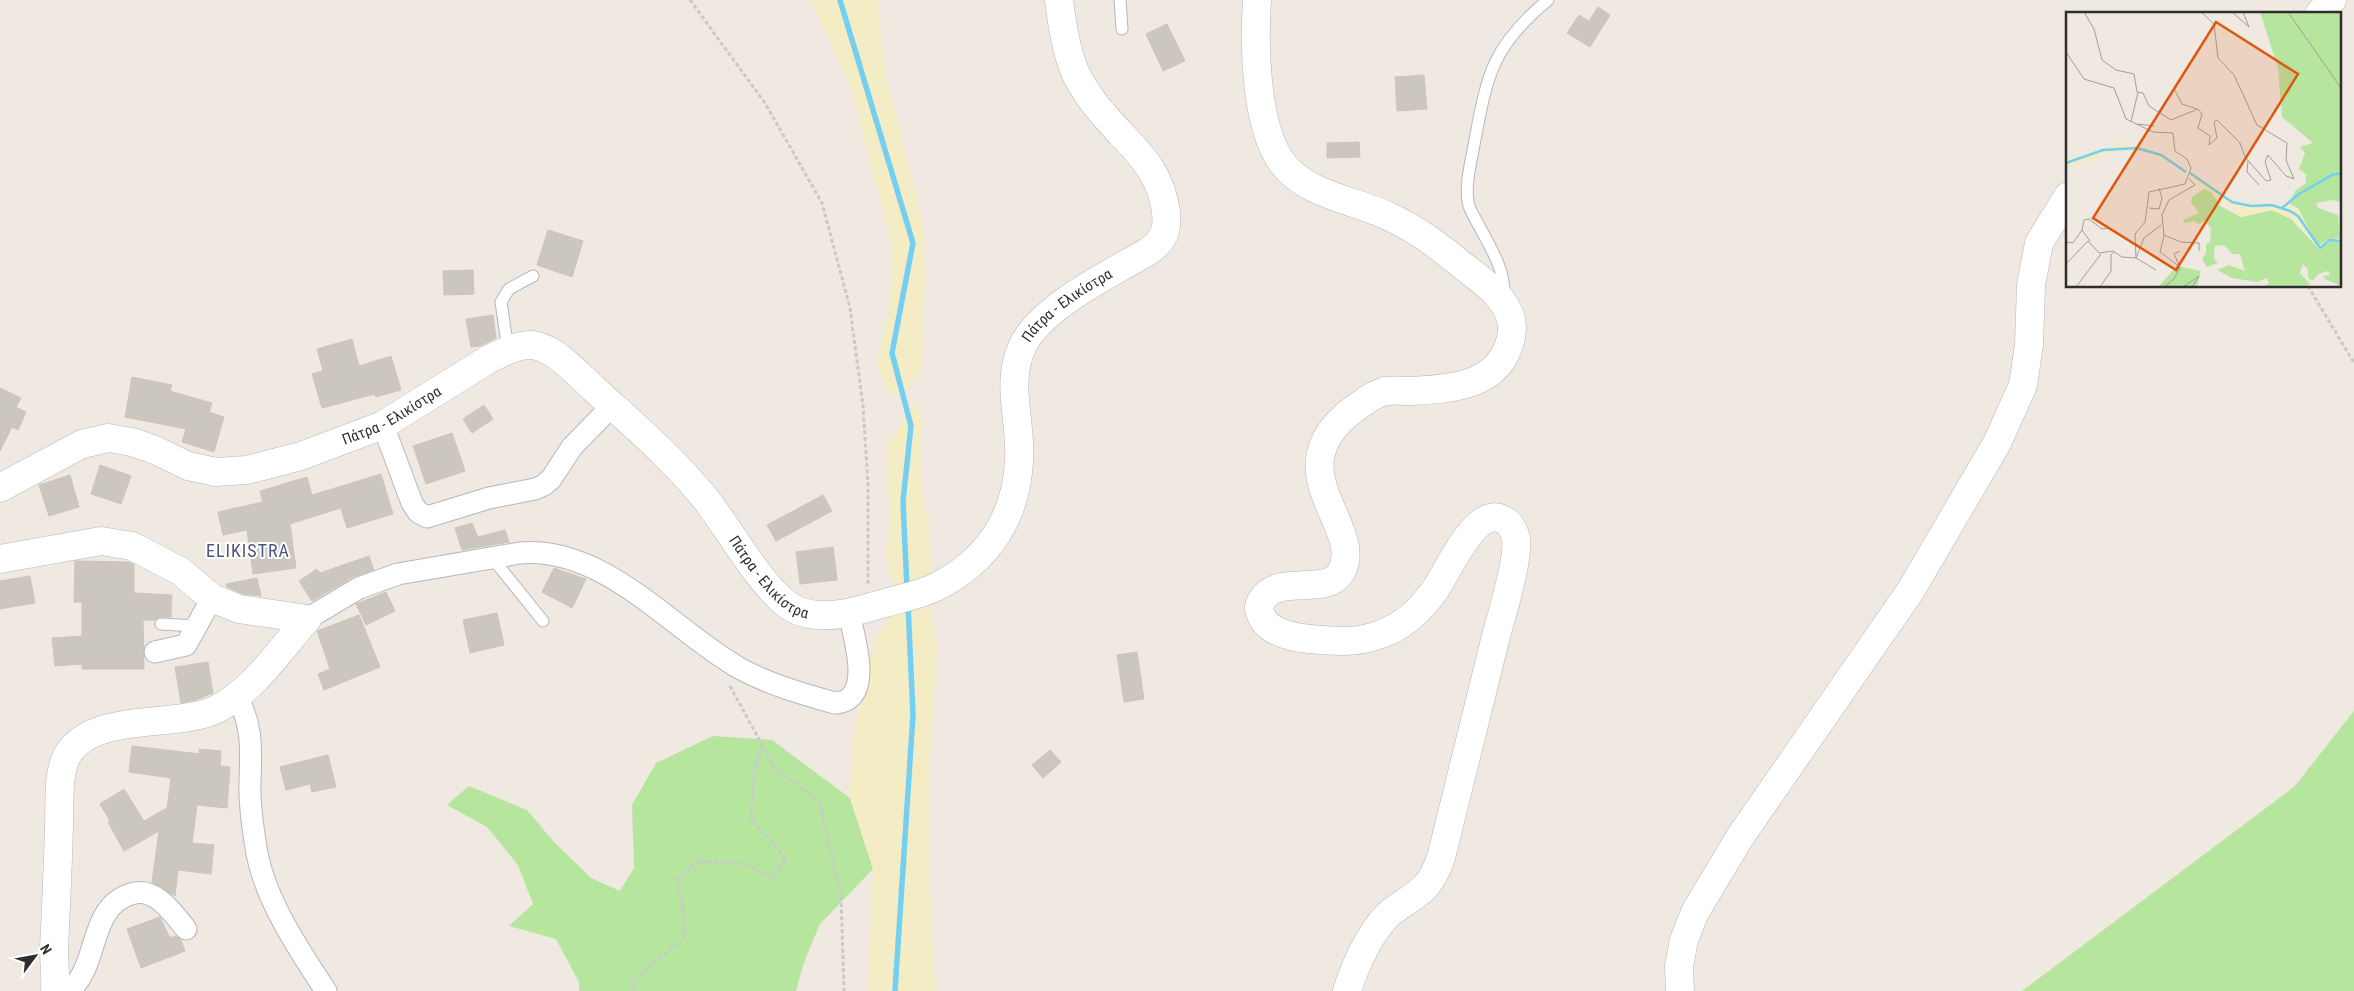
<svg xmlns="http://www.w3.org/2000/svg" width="2354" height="991" viewBox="0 0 2354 991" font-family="'Roboto Condensed',sans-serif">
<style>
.green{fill:#b6e59e}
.sand{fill:#f3ecc5}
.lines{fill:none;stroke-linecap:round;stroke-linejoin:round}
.stream{stroke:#75cff0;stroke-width:5.5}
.building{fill:#cbc7bf;stroke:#cbc5ba}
.service-casing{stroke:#b4b7c1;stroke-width:13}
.minor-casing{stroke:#b4b7c1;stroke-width:23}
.tertiary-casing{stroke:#b4b7c1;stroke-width:29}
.secondary-casing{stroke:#b4b7c1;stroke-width:29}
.path{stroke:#c9c9c9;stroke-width:3;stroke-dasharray:4 2.5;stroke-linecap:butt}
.service{stroke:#fff;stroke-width:11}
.minor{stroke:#fff;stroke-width:21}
.tertiary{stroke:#fff;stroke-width:28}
.secondary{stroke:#fff;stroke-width:28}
.labels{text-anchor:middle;stroke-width:4;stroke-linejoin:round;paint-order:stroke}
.street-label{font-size:15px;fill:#2e2e2e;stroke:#fff}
.quarter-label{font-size:18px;letter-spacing:1px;fill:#4d5680;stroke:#fff}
.inset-river{fill:none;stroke:#75cff0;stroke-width:2.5}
.inset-road{fill:none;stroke:#a29e99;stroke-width:1}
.view{fill:#df570e;fill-opacity:0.15;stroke:#df570e;stroke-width:2.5}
.inset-edge{fill:none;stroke:#2e2e2e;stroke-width:2.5}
</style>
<rect width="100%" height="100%" fill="#efe9e1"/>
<g class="green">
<path d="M2354,711V991H2022L2294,787Z"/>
<path d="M713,736L772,740L850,798L873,869L820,924L804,962L796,991H579V982L556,939L509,926L533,904L518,865L487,827L447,805L469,786L527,810L553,841L591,878L620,891L634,868L632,805L656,763Z"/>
</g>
<g class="sand">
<path d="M811,0H878L886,76L923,224L925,274L922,368L909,389L891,397L876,368L889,308L893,250L852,91Z"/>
<path d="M915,402L923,420L920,464L924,505L930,528L931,576L893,586L885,551L890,525L886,446Z"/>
<path d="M930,601L937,645L929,774L930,885L935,991H868L873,869L850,798L852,745L862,689L876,636L894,611Z"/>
</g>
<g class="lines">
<g class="stream">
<path d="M840,0L913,243L892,353L911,426L903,501L907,590"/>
<path d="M895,991L913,715L908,604"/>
</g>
</g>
<g class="building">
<path d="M1598,7L1610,15L1590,47L1567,33L1579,15L1589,21Z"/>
<path d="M1167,24L1185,61L1163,71L1146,34Z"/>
<path d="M1424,75L1427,109L1397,111L1395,77Z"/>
<path d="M1359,142L1360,157L1327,158V143Z"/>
<path d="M548,230L583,241L572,277L537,265Z"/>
<path d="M473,270L474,294L444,295L443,271Z"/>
<path d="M493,315L496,338L480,346L471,347L466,319Z"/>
<path d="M352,339L359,366L391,356L401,390L376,397L375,394L322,408L312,374L323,371L317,349Z"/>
<path d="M132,377L172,385L170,391L212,403L209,412L224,417L214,452L182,442L186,429L125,417Z"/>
<path d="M0,388L21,398L16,407L26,412L18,430L12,427L0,451Z"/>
<path d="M484,405L493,419L472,433L463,419Z"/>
<path d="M452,433L465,471L426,484L413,446Z"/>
<path d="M100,465L131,476L121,504L91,494Z"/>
<path d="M381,474L393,514L347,528L341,508L290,524L296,568L253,574L247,530L223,535L218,512L263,502L260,491L307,477L312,495Z"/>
<path d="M70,475L79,507L49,516L39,485Z"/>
<path d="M823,495L832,511L776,541L767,525Z"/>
<path d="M472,523L478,537L505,530L509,542L462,550L455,528Z"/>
<path d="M833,547L837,580L800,584L796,552Z"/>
<path d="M369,556L374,570L353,577L312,601L299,581L317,569L320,573Z"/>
<path d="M75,561L128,562L134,564V593L172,595L171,617H161L154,620H143L144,669H82V664L55,666L52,638L82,636V602H74Z"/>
<path d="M554,568L586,579L572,608L542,592Z"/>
<path d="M30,576L35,603L0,609V581Z"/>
<path d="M257,578L261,596L243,594L227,587L226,584Z"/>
<path d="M386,592L395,611L366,625L356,604Z"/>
<path d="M497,613L504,645L470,653L463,620Z"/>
<path d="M359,615L380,667L324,690L318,674L330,669L317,631Z"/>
<path d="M1137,652L1144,699L1124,702L1117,655Z"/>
<path d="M208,662L213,693L196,700L181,703L175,667Z"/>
<path d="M132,746L200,754L199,749L221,751L220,766L230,767L227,808L197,805L192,843L214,845L211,874L178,870L175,896L152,882L159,831L124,851L108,822L110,821L100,804L124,789L144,821L167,808L171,778L129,772Z"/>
<path d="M1050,750L1061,762L1043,778L1032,765Z"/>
<path d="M328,755L336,787L312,792L310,784L286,790L280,767Z"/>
<path d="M160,917L170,938L175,936L181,940L185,951L141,968L127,929Z"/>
</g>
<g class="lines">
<g class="service-casing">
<g id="service">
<path d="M1120,0L1122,29"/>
<path d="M1504,296C1505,268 1490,247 1477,222C1474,216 1469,209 1468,202C1465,184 1471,162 1474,145C1487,76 1491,47 1548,0"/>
<path d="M508,350L501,302L509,289L533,276"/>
<path d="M493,559L543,621"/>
<path d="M161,624L197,626"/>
</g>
</g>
<g class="minor-casing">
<g id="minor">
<path d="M383,425L412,503L418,512L427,517L489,498L535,489L544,485L551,479L572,447L612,406"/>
<path d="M307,619L359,588L398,574L520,553C605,546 671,629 739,668C768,684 802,694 835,703C875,701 854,637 849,614"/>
<path d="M155,652L186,645L212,598"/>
<path d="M237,696C253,727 251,748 250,781C249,800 252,822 255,841C261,894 297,947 326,991"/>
<path d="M69,991C100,965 88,907 131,894C155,886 173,913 186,929"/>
</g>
</g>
<g class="tertiary-casing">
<g id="tertiary">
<path d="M1257,0C1254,45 1255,127 1283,164C1308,196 1356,200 1390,217C1418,230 1440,247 1463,266C1482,281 1504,295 1511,319C1513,329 1511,341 1507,350C1491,388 1445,389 1410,391C1402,391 1393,390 1385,391C1379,393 1369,398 1364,402C1264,466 1368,526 1341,572C1327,597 1278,573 1262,600C1258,606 1258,609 1261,615C1270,640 1318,640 1340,641C1366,642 1395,632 1414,614C1422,607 1429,598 1435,590C1447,573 1475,506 1502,519C1509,522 1514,530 1516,538C1519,556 1503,612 1497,632C1478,707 1460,783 1441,858C1437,869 1432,880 1424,888C1412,900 1395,906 1384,919C1367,939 1355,966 1347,991"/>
<path d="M2319,14L2332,0"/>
<path d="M0,559L101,541L132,546L180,571L212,598L239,609L307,619"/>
<path d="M55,991C56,977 54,963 54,949C56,908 58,866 59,825C60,804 57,772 68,754C95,711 177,729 217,709C254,690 280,650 307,619"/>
<path d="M1680,991L1679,966L1684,940L1695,912L1740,837L1911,590L1997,443L2023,385L2029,345L2031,285L2039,243L2068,196"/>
</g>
</g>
<g class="secondary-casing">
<g id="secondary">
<path id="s1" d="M0,488L82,444L108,438L132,442L155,450L188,466L216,472L247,470L301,456L383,425L489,359C504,352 521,342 537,346C556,350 579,375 593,388C632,424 675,460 708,502C730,531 757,579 784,602C793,610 805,614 817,615C842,617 862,609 885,603C902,598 923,594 938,586C988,560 1016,518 1019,461C1022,422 1005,385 1022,347C1039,308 1113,272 1149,251C1164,240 1168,230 1166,212C1160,166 1132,148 1104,115C1093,103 1083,88 1076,74C1066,52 1062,24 1059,0"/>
</g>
</g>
<g class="path">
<path d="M690,0L765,103L822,203L850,308L863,406L868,484V584"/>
<path d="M2308,286L2354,363"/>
<path d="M730,686L775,769L819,801L841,895L844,991"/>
<path d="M634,991L631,982L684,938L683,909L677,879L699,861L746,864L772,877L786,860L771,840L751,820L754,775L761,746"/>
</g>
<use href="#service" class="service"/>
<use href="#minor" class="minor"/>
<use href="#tertiary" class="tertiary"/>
<use href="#secondary" class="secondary"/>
</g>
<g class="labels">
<g class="street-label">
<text dy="5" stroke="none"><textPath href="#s1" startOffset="1438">Πάτρα - Ελικίστρα</textPath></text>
<text dy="5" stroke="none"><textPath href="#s1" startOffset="420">Πάτρα - Ελικίστρα</textPath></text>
<text dy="5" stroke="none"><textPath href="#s1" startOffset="915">Πάτρα - Ελικίστρα</textPath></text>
</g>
<g class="quarter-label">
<text x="248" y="557">ELIKISTRA</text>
</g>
</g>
<g transform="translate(2066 12)">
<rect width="275" height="275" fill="#efe9e1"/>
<path d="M194,0H275V190L267,188L250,191L252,196L272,203L274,226L264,227L255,234L247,227L233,198L223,191L229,179L240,171V162L233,157L239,141L234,135L247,131L216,105L212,56ZM138,177L145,179L154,194L175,205L206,198L223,205L253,237L266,229L275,230V274L259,267L257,264L264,263L262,259L252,262L247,269L242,266V257L237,252L234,261L244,272L239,275H197L203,271L201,266L191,270L166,266L151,258L163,253L179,259L178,256L174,242H166L158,233L149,234L148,246L152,251L141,255L136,247L140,241V232L144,230L145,216L139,209L131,212L130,209L118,211L117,208L133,201L125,191L126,185ZM111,254L135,259L131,275H92Z" fill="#b6e59e"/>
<path d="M54,128L60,134L72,133L94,141L107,153L79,140L55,138L0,156V148L25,139L49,135ZM126,160L176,191L223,192L232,196L252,234L264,227L275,230L266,229L253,237L229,209L206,198L175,205L157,187L134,174L126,166Z" fill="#f3ecc5"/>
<path class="inset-river" d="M0,151L37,138L71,136L95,143L120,160M124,161L166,190L185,194L206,193L224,199L232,204L254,236L264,228L275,229M216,196L233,182L266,163L275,161"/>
<path class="inset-road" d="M18,0L28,17L36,48L50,58L68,62L71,80M166,0L183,15L177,0M222,0L275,76M0,40L18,67L48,76L60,107L87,120L107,121L109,139L121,147L125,156L119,172L83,180L79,210L69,222L70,246L56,245L47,239L33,241L22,229L0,252M108,77L116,92L131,97M65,110L72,80L77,81L83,94L105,108L132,97L136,102L132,116L144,124L143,133L151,126L148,110L151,108L174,131L179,145L200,169L205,168L199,150L202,143L220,164L228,167L220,148L221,131L191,113L168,63L152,46L148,12L135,0M71,112L88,114M182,149L181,160L193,173M83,196L93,197L96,186L93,176M98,223L115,230L133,231V239M24,229L16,218L18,208L23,207L36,217L43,216M0,230L7,231L16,218M113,253L108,242L114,239M90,258L70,246L78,226L95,213M10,275L35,242M34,275L45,259V243L48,240M98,275L108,267L114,255L94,240L98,224L96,203L103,188L129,173L123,167M117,275L133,264L126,275"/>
<path class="view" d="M150,10L232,62L110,258L27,206Z"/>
<rect width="275" height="275" class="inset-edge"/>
</g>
<g transform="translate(35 956) rotate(58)" stroke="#ffffff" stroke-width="4" paint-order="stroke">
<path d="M0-4L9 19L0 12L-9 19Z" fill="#2e2e2e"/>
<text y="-8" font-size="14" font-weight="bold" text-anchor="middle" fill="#2e2e2e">N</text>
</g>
</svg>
